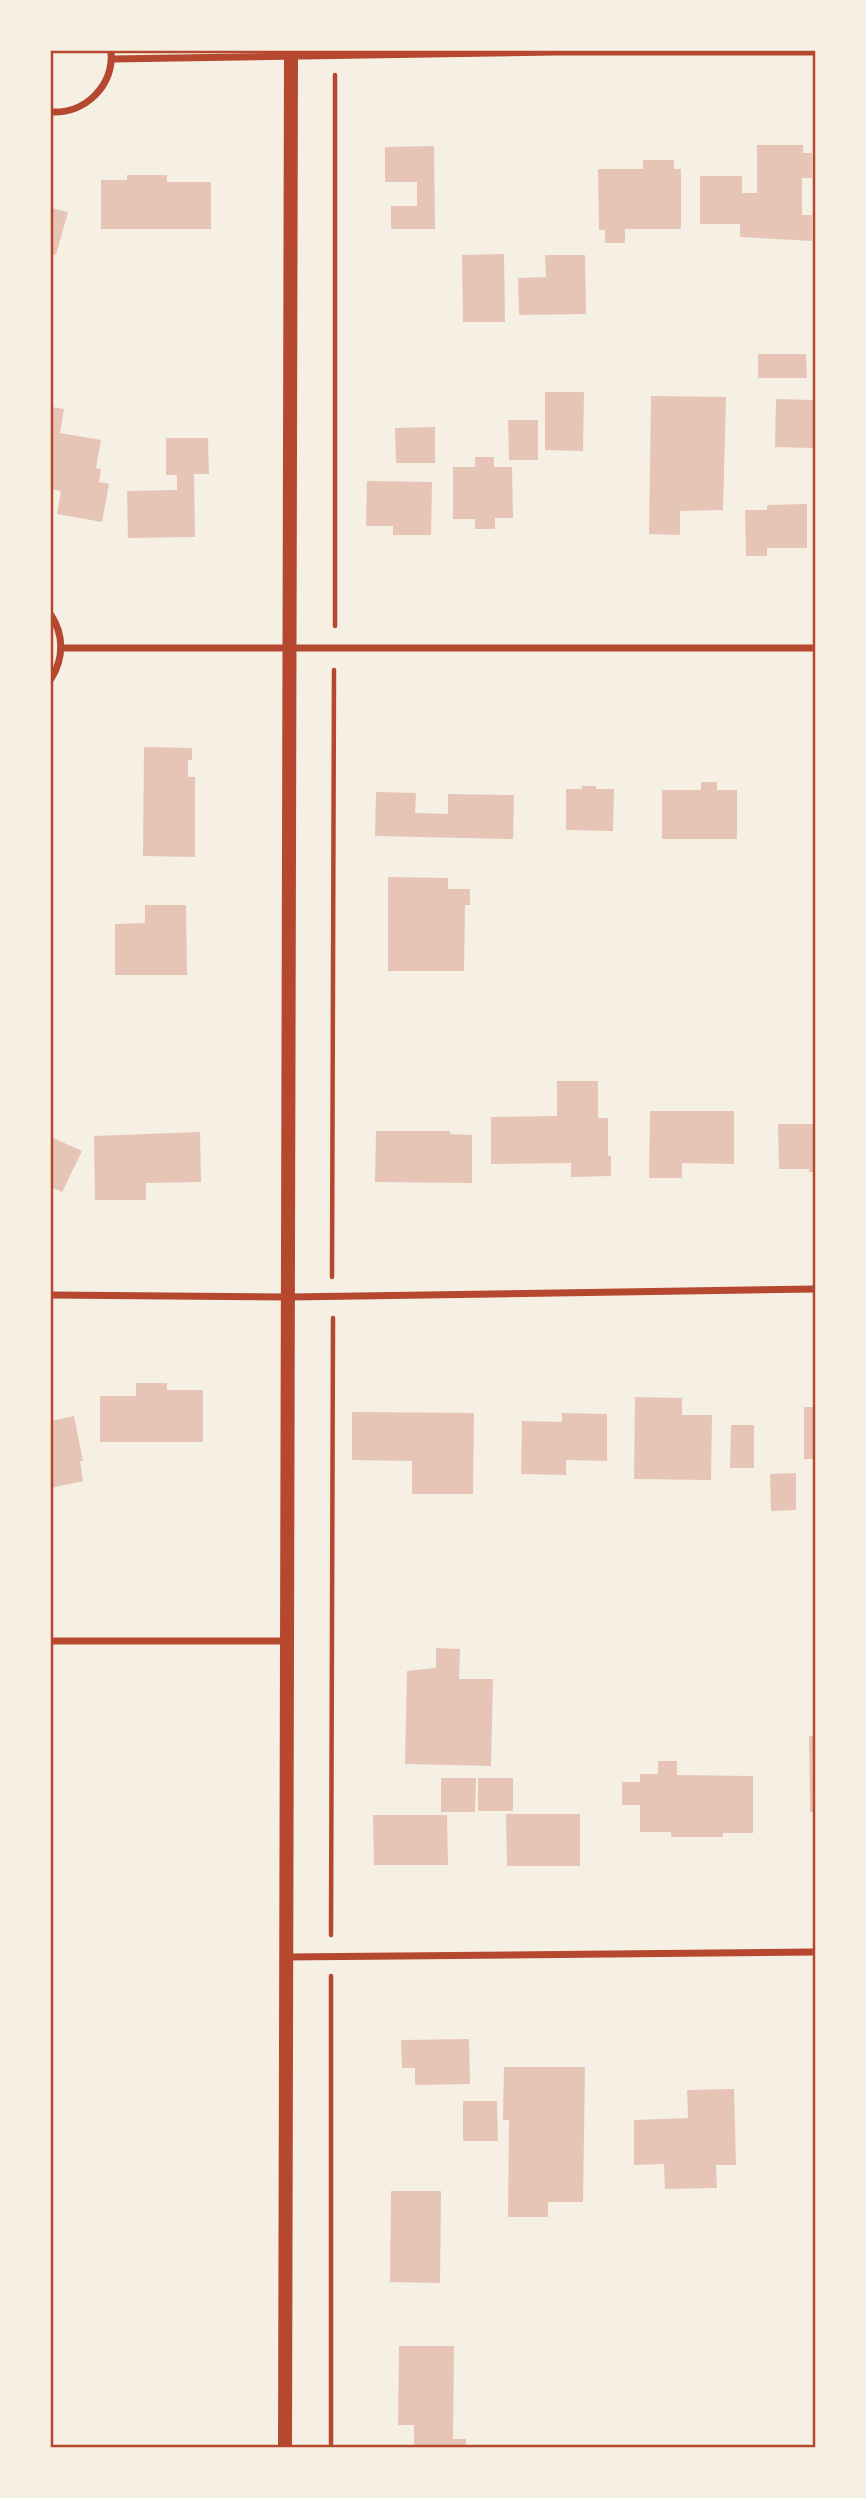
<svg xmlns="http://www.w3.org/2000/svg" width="866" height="2498" viewBox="0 0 866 2498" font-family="Bitter,serif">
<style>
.building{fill:#e6c5b7}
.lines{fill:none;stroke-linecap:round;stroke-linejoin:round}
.path{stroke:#b5482f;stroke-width:4.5}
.minor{stroke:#b5482f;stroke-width:7}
.secondary{stroke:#b5482f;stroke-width:14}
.neatline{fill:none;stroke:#b5482f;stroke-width:2.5}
</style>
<rect width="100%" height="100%" fill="#f6efe4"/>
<g class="building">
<path d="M757,145H803V153H812V178H802V215H812V241L740,237V224H700V176H742V193H757Z"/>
<path d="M434,146L435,229H391V206H417V182H385V147Z"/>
<path d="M643,160H674V169H681V229H625V243H605V230H599L598,169H643Z"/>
<path d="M127,175H167V182H211V229H101V180H127Z"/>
<path d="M51,208L68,212L56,255L51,253Z"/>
<path d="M504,254L505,322H463L462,255Z"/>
<path d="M545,255H585L586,314L519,315L518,278L546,277Z"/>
<path d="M758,354H806L807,378H758Z"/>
<path d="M545,392H584L583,451L545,450Z"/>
<path d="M651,396L726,397L723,510L680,511V535L649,534Z"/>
<path d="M776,399L814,400L813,448L775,447Z"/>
<path d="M51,407L64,409L60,433L101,440L96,468L101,469L99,482L109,484L102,522L57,514L61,491L51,489Z"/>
<path d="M508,420H538V460H509Z"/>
<path d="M435,427V463H396L395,428Z"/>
<path d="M166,438H208L209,474H194L195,537L128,538L127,491L177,490V475H166Z"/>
<path d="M475,457H494V467H512L513,518H495V529H475V519H453V467H475Z"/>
<path d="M367,481L432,482L431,535H393V526H366Z"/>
<path d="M807,504V548H767V556H746L745,510H767V505Z"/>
<path d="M144,747L192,748V760H188V777H195V857L143,856Z"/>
<path d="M701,782H717V790H737V839H662V790H701Z"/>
<path d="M582,786H596V789H614L613,831L566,830V789H582Z"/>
<path d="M376,792L416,793L415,813L448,814V794L514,795L513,839L375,836Z"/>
<path d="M388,877L448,878V889H470V905H465L464,971H388Z"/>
<path d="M145,905H186L187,975H115V924L145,923Z"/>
<path d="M557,1081H598V1118H608V1156H611V1176L571,1177V1163L491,1164V1117L557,1116Z"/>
<path d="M650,1111H734V1164L682,1163V1178H649Z"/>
<path d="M778,1124H815V1172H809V1169H779Z"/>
<path d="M376,1131H450V1134L472,1135V1183L375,1182Z"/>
<path d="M200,1132L201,1182L146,1183V1200H95L94,1136Z"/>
<path d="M51,1137L82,1151L62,1192L51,1187Z"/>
<path d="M136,1383H167V1390H203V1442H100V1396H136Z"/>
<path d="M635,1397L682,1398V1415H712L711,1480L634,1479Z"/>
<rect x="804" y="1407" width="11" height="52"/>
<path d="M352,1412L474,1413L473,1494H412V1461L352,1460Z"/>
<path d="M562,1413L607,1414V1461L566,1460V1475L521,1474L522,1421L562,1422Z"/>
<path d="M74,1416L83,1461H80L83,1481L51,1488V1421Z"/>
<path d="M731,1425H754V1468H730Z"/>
<path d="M796,1473V1510L771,1511L770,1474Z"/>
<path d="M436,1648L460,1649L459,1679H493L491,1766L405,1764L407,1671L436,1668Z"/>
<path d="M815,1735V1812H810L809,1736Z"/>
<path d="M658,1761H677V1775L753,1776V1833H723V1837H671V1832H640V1805H622V1782H640V1774H658Z"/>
<path d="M441,1778H476L475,1812H441Z"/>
<rect x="478" y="1778" width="35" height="33"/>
<path d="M506,1814H580V1866H507Z"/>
<path d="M373,1815H447L448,1865H374Z"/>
<path d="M469,2039L470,2084L415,2085V2068H402L401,2040Z"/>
<path d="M504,2067H585L583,2202H548V2217H508L509,2120H503Z"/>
<path d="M734,2089L736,2165H716L717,2188L665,2189L664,2164L634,2165V2120L688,2118L687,2090Z"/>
<path d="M463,2101H497L498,2141H463Z"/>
<path d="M391,2191H441L440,2283L390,2282Z"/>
<path d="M399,2346H454L453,2439H466V2447H414V2425H398Z"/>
</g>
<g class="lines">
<g class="path">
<path d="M335,626V75"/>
<path d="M332,1277L334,670"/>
<path d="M331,1935L333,1318"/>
<path d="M331,1976V2447"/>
</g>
<g class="minor">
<path d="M112,59L557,52H815"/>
<path d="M51,112C85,114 114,86 111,51"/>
<path d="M51,615C64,635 64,658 51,679"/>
<path d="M61,648H815"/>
<path d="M51,1295L290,1297L815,1289"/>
<path d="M51,1641H287"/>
<path d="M285,1957L815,1952"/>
</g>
<path class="secondary" d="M285,2447L291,51"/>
</g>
<rect width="866" height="2498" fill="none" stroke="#f6efe4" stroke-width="105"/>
<rect x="52" y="52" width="762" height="2394" class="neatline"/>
</svg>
